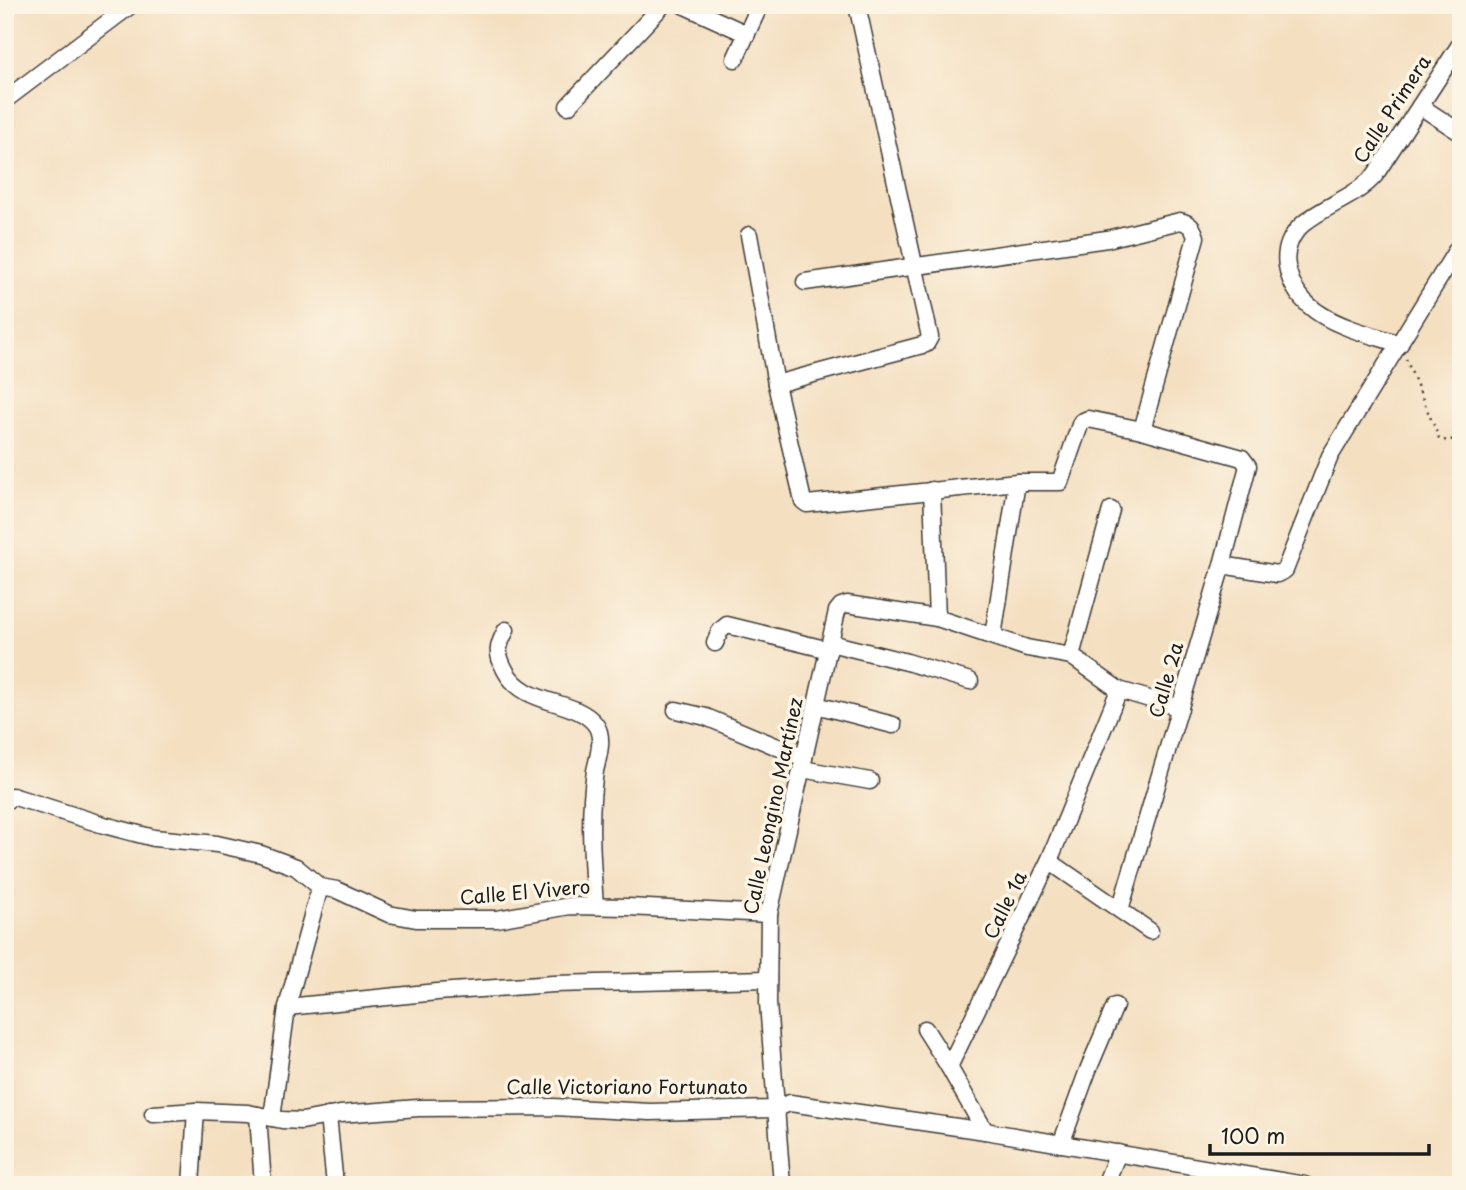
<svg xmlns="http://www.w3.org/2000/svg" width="1466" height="1190" viewBox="0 0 1466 1190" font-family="'Playpen Sans',sans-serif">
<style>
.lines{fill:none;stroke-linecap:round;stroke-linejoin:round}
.minor-casing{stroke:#3c3935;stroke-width:19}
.path{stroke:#3c3935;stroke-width:2.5;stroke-dasharray:2 5;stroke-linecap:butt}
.minor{stroke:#fff;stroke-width:16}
.labels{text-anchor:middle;stroke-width:7;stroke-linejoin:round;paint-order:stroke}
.street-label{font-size:19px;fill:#1c1c1c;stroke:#fcf5e5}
</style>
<rect width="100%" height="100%" fill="#fcf5e5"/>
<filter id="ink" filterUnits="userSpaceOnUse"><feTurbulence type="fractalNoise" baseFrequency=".0143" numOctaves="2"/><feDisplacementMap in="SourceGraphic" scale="14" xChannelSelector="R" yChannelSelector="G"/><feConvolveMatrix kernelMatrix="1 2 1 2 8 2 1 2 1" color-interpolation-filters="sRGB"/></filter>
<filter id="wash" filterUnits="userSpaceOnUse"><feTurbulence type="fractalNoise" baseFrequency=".00686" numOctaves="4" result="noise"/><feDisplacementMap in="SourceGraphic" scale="28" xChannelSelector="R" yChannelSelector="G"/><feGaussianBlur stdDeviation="1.57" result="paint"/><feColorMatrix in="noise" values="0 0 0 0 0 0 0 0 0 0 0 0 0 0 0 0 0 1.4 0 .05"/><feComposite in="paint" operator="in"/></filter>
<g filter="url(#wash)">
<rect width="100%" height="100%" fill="#f4dfc1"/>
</g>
<g filter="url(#ink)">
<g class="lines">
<g class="minor-casing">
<g id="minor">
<path d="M683,5L747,34"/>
<path d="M735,59L760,5"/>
<path d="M5,100L131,5"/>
<path d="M568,106L663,5"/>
<path d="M1420,106L1461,133"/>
<path d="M749,235L776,384L803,501L807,504L1017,482H1060L1081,422L1088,419L1142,430L1242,458L1248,466L1222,565L1120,910"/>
<path d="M805,282L1107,239L1180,221C1190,223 1193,228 1196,237L1142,430"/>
<path d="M1400,344C1357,330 1296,320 1287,266C1284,250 1291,234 1304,223C1326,205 1356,197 1375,175L1461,43"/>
<path d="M776,384L926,344L930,337L857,5"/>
<path d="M932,490L937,618"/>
<path d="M1222,565L1277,574L1285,570L1330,456L1461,243"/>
<path d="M506,630C497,647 496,653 505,670C524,707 575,698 595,724C605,737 598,757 595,771C588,817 592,861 595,906"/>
<path d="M993,636L1017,482"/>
<path d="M715,643L720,631L727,625L829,650"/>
<path d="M830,643L907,662L970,681"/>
<path d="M1071,656L1111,510"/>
<path d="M816,705L893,725"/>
<path d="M676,710L706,717L804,758"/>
<path d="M802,769L870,781"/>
<path d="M5,802L12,796L104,825L154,838L217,844L261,854L296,867L320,887L337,890L389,914L416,919H497L570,906L628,907L769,914"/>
<path d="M1049,861L1150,931"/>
<path d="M287,1007L437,992L553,984L768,979"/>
<path d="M925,1029L949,1067"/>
<path d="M153,1114L196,1111L248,1113L282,1120L302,1121L340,1114L418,1108L553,1107L650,1112L774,1109L790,1103L985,1131L1305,1185"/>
<path d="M258,1115L263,1185"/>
<path d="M328,1116L335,1185"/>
<path d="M272,1118L287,1007L320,887"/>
<path d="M985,1131L949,1067L1049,861L1119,690"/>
<path d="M1061,1144L1088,1070L1115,1006"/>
<path d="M191,1185L196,1111"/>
<path d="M782,1185L768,1003L769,914L837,611L841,606L847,604L937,618L1027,648L1071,656L1119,690L1180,708"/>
<path d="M1105,1185L1118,1153"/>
</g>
</g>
<path class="path" d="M1406,359L1439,438L1447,441L1461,437"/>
<use href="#minor" class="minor"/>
</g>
</g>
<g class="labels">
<g class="street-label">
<text transform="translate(1392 109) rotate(-57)" y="7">Calle Primera</text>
<text transform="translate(1166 680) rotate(-74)" y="7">Calle 2a</text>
<text transform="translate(773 806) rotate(-78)" y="7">Calle Leongino Martínez</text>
<text transform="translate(525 892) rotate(-5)" y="7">Calle El Vivero</text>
<text transform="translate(1005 905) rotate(-64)" y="7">Calle 1a</text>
<text x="627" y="1094">Calle Victoriano Fortunato</text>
</g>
</g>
<rect width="1466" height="1190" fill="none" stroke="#fcf5e5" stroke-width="28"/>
<path d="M1210 1144v10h219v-10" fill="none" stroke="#1c1c1c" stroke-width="3.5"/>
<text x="1221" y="1144" font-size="21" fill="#1c1c1c" stroke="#fcf5e5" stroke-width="5" paint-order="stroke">100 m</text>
</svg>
